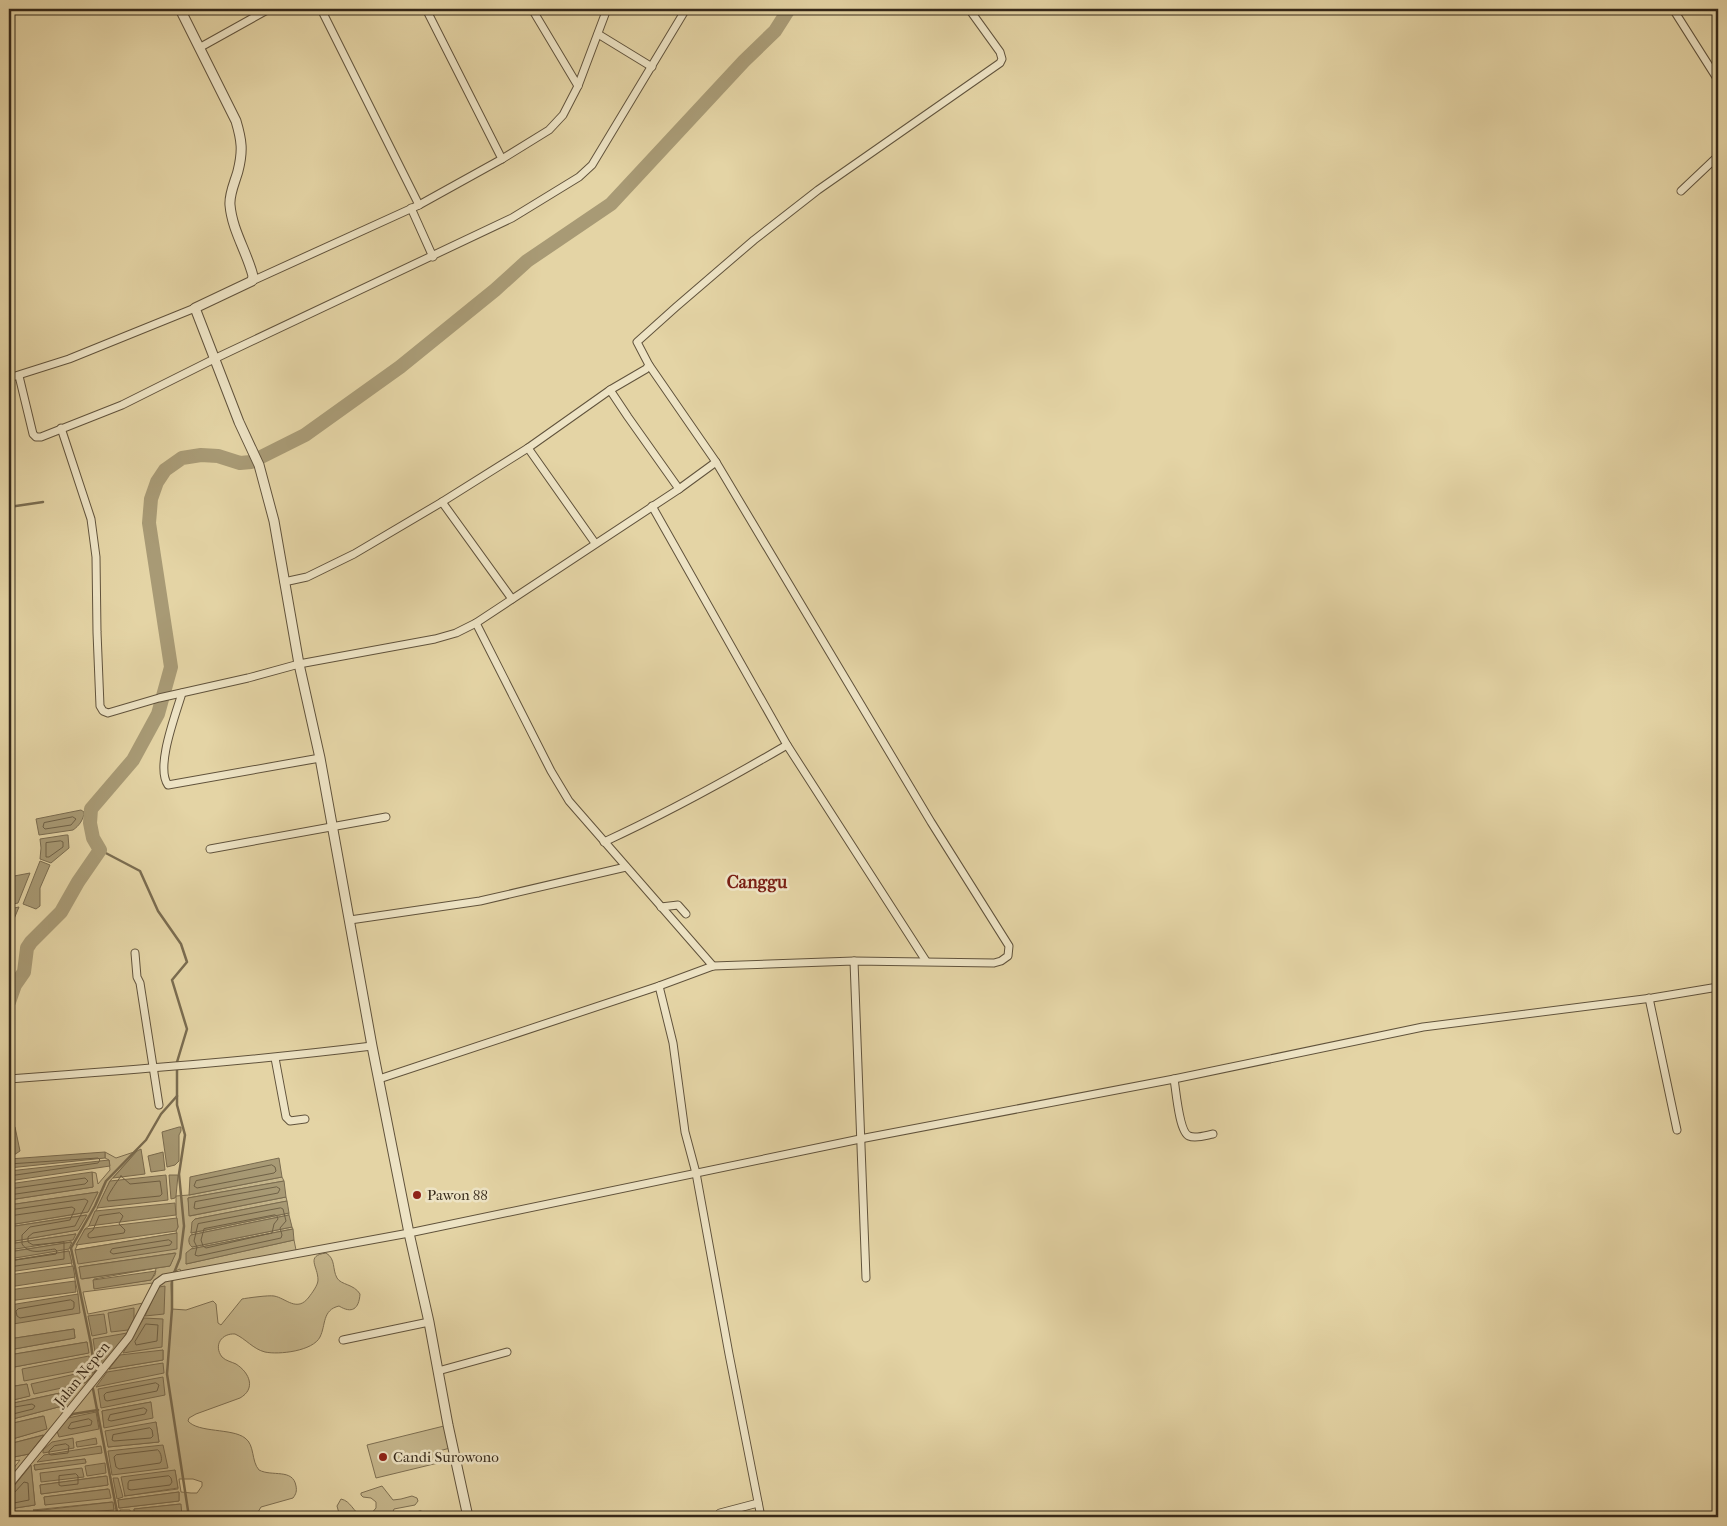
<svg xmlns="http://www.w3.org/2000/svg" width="1727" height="1526" viewBox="0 0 1727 1526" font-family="'IM FELL French Canon',serif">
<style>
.green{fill:#c6b78d;stroke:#7e7053;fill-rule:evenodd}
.water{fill:#a89a75;stroke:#7a6c50}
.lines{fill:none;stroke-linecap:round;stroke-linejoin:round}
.shore{stroke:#6e6147;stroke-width:1}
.stream{stroke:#7a6c50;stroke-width:2.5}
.river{stroke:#a89a75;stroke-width:14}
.minor-casing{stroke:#61533c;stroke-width:9}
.tertiary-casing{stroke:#61533c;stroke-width:11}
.minor{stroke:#ede3c4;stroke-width:7}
.tertiary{stroke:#ede3c4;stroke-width:9}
.poi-dot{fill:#8f2418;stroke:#ede3c4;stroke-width:2}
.labels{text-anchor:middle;stroke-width:5;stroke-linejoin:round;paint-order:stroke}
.poi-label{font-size:15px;fill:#352819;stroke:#ede3c4;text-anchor:start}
.street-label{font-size:15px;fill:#352819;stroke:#ede3c4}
.quarter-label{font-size:18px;font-weight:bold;fill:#7a1f14;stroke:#ede3c4}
</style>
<rect width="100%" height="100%" fill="#e4d4a5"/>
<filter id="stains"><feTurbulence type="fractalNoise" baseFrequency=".004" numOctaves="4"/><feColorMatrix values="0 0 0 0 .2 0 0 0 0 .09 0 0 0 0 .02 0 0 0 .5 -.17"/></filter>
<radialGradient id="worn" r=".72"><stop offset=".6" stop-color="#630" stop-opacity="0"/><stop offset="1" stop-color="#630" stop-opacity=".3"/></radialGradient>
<g class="green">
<path d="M137,1151L110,1181L89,1226L85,1229L75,1250L177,1233L176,1231L178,1227L176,1215V1196L189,1195L282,1177L284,1181L188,1198L190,1216L286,1197L287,1201L195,1219L191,1233L289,1213V1215L191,1235L192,1247L292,1227L293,1229L191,1249L186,1264L294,1240L297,1255L182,1276L180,1269L173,1272L171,1284L172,1309L186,1310L213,1301L216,1304L218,1323L221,1325L242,1299C247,1298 269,1295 274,1296C286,1298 297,1313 309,1297C312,1293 318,1285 318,1280C318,1266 305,1256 326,1253C336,1259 332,1269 337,1278C341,1285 354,1284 360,1294C359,1309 352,1314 339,1306C322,1310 326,1325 320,1337C313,1351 279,1355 265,1352C253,1349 246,1339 235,1334C222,1333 213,1345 222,1357C226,1361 232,1362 236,1364C250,1373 256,1389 240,1398L196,1414L189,1418L188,1421C198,1433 232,1428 245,1438C255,1445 251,1461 259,1470C272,1477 293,1468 296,1486C297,1491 296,1494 293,1498L261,1507L258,1512V1517H182L180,1504L134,1509L135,1517H131L130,1510H120L121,1517H115L114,1512L55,1517H28L27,1512L9,1514V1509L35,1505L31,1466L9,1492V1474L20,1460L9,1462V1458L29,1454L43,1435L9,1444V1440L46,1429L43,1416L9,1424V1420L66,1405L74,1390L9,1404V1401L29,1396L27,1384L9,1387V1384H11L9,1368L88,1353L87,1342L9,1355V1350L75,1338L74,1329L9,1339V1303L13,1324L78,1294L69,1251L9,1261V1259L71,1242L9,1252V1250L76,1234L9,1244V1242L78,1230L86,1215L9,1227V1225L88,1212L98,1192L9,1205V1200L93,1187L92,1172L96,1173L98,1184L110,1170L109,1160L105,1158V1152L116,1158ZM175,1253L170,1266L82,1279L79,1267ZM156,1268L155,1275L151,1280L94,1288V1279ZM153,1283L143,1303L88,1314L83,1292ZM163,1350V1360L109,1369ZM151,1402L105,1427H104L102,1411ZM156,1422L159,1442L108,1447ZM85,1459L86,1462L35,1470L34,1465ZM175,1470L178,1489L124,1496ZM106,1476L108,1485L41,1494L40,1485ZM179,1479H193L202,1482V1486L197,1493H191L181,1492ZM108,1489L45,1505L44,1497ZM179,1492V1501L119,1508L118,1500ZM112,1502L114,1509L33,1510Z"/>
<path d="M448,1425L454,1447L435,1452L438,1463L376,1478L367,1445Z"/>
<path d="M382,1486L393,1500L401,1499L412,1496L417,1498L418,1501L415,1505L394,1509L392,1514L394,1517H340L337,1506L341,1499C351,1501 353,1512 362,1516L370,1515L376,1508V1502L371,1498L363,1497L361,1495V1493Z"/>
</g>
<g class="water">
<path d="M81,810L84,812C84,819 79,826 73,830L39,835L36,819Z"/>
<path d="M66,835H68L69,848L51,863L40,859L41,848L40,839Z"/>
<path d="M40,861L50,865L40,888V906L36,909L23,904Z"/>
<path d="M30,873L18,903L9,905V877Z"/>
<path d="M19,907L9,931V909Z"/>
<path d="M9,1120L15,1127L20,1151L14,1155L9,1156Z"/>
<path d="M179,1127H181V1131L179,1135V1161L175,1165L167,1167L162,1132Z"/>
<path d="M141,1149L145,1174L113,1178L137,1151Z"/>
<path d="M105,1152V1158L9,1168V1159Z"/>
<path d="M163,1152L165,1170L151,1172L148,1156Z"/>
<path d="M279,1158L282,1177L189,1195L190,1177Z"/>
<path d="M109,1160L110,1166L9,1181V1171Z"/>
<path d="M92,1172L93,1187L9,1200V1184Z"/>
<path d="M166,1175L168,1200L97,1208L110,1181Z"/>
<path d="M169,1175H178L176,1196L175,1198L171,1199Z"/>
<path d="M284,1181L286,1197L189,1216L188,1198Z"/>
<path d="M98,1192L88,1212L9,1225V1205Z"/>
<path d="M287,1201L289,1213L191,1233L192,1222L195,1219Z"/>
<path d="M175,1203L176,1215L89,1226L95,1211Z"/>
<path d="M87,1215L78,1230L9,1242V1227Z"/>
<path d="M289,1215L292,1227L192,1247C188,1244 188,1238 191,1235Z"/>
<path d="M177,1218L178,1227L176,1231L76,1245L85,1229Z"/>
<path d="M293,1229L294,1240L186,1264V1253L191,1249Z"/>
<path d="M177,1233V1249L78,1264L75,1250Z"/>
<path d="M76,1234L73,1240L9,1250V1244Z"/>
<path d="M72,1242L69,1249L9,1259V1252Z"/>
<path d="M69,1251L72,1263L9,1272V1261Z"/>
<path d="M176,1253L170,1266L81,1279L79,1267Z"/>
<path d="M73,1266L75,1277L9,1287V1275Z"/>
<path d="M156,1271L151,1280L94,1289L93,1280Z"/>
<path d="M75,1281L76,1292L9,1301V1290Z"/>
<path d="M165,1286L164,1314L145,1316L157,1290L159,1287Z"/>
<path d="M78,1294L80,1313L13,1324L10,1305Z"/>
<path d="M134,1308V1319L128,1330L111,1332L108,1313Z"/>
<path d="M104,1314L107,1333L92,1336L88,1316Z"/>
<path d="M144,1318L163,1319L162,1347L123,1353Z"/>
<path d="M74,1329L75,1338L9,1350V1339Z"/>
<path d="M127,1333L98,1372L93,1339Z"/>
<path d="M87,1342L89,1353L9,1368V1355Z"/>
<path d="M163,1350V1360L109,1369L120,1355Z"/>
<path d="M89,1356L91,1368L24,1381L22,1369Z"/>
<path d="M163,1363L164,1373L96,1387L107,1372Z"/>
<path d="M93,1370V1375L85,1383L34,1394L31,1384Z"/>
<path d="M163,1377L165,1395L101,1408L98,1389Z"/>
<path d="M27,1384L30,1396L9,1401V1387Z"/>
<path d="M74,1390V1395L66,1405L9,1420V1404Z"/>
<path d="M151,1402L153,1418L104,1428L102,1411Z"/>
<path d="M96,1412L99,1429L59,1437L57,1431L68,1418Z"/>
<path d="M44,1416L47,1429L9,1440V1424Z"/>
<path d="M156,1422L159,1442L108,1447L105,1431Z"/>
<path d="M44,1435L29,1454L9,1458V1444Z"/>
<path d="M73,1438L74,1448L43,1453V1450L52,1442Z"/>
<path d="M96,1438L97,1444L77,1447L76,1442Z"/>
<path d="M163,1445L168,1468L112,1475L108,1451Z"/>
<path d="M101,1446L102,1453L37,1462L44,1455Z"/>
<path d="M85,1459L86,1463L35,1470L34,1465Z"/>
<path d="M105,1463L106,1473L87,1476L85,1466Z"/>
<path d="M31,1465L35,1505L9,1509V1492Z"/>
<path d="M82,1468L84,1477L41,1482L40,1473Z"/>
<path d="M175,1470L178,1488L125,1496L121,1477Z"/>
<path d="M107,1476L108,1485L41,1494L40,1485Z"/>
<path d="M113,1478H118L123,1497L117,1499Z"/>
<path d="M109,1489L111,1498L45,1505L44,1497Z"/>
<path d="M179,1492V1501L119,1508L118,1500Z"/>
<path d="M113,1502L114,1510L33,1516V1511Z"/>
<path d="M181,1504L182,1517H135L134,1509Z"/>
<path d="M114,1512L115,1517H55Z"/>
</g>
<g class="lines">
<g class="shore">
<path d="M73,817L76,819L71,825L45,829L43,827L44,823Z"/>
<path d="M61,841L63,842V847L49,857H46V843Z"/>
<path d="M9,1164L98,1158L100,1160L98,1163L9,1176"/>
<path d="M272,1165L275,1167L276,1171L274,1173L197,1188L194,1186L196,1181Z"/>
<path d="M121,1176L130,1184L160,1181L162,1194L160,1196L108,1201L107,1198C111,1190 116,1183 121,1176Z"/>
<path d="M277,1187L280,1189L278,1193L196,1209L194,1208L195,1202Z"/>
<path d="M9,1189L85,1178L88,1181L85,1184L9,1195"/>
<path d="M281,1208L283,1209L286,1221L280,1228L282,1235L281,1238L198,1256L195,1255L197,1247L194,1241L198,1224Z"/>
<path d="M9,1210L85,1199L88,1201L75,1226L33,1233L28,1237V1242L33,1245L64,1242V1259L9,1267"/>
<path d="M120,1213L123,1216L119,1224L125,1230L124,1233L90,1238L88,1237V1234L93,1230L99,1216Z"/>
<path d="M275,1215L277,1216L278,1219L274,1224L272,1233L206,1248L203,1246L201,1240L204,1229Z"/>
<path d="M9,1216L72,1207L75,1209L70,1220L30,1227L22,1235V1244C30,1256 43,1250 55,1249L57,1251L56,1254L9,1261"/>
<path d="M169,1240L172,1242L170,1245L113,1254L110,1252L112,1249Z"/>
<path d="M71,1300L74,1302V1307L73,1309L20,1318L17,1316L16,1311L18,1309Z"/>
<path d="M146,1324L158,1325L157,1341L136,1345L135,1342Z"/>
<path d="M156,1383L159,1385L157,1391L107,1401L105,1400L104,1395L106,1393Z"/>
<path d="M9,1408L32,1404L35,1406L33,1409L9,1415"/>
<path d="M144,1408L147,1410L145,1414L111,1421L108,1420L110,1415Z"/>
<path d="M89,1419L92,1421L91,1425L71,1429L68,1428L71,1423Z"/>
<path d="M150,1428L152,1430L153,1436L151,1438L114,1441L112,1440L113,1435Z"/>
<path d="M66,1444L69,1446L68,1453L51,1455L49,1454V1451L54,1446Z"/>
<path d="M158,1450C161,1452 163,1461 160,1463L119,1469L116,1467L114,1457L116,1455Z"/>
<path d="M76,1474L78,1476V1484L61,1486L59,1485V1476Z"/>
<path d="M169,1476L171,1478L172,1482L170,1485L131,1490L128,1489V1483L129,1481Z"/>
<path d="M9,1495L14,1493L24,1482L28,1483L29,1500L9,1504"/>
</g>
<g class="stream">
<path d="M9,507L43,502"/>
<path d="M100,850L140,871L158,911L181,944L187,962L172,980L187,1029L177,1062V1105L185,1135L179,1174L184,1226L180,1258L172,1278V1309L167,1374L189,1517"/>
<path d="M95,1375L91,1344L71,1248L95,1206L106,1181L146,1140L161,1114L177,1096"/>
<path d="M93,1389L118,1517"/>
<path d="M68,1417L73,1414L98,1410"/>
</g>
<path class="river" d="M9,1002L15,985L24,972L27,948L31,942L61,912L78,882L100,850L93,838L90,823L91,809L133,760L158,714L171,667L149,523L151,499L157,482L165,470L182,458L201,455L218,456L240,463L251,462L305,435L400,367L495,290L527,261L611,204L744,61L775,31L789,9"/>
<g class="minor-casing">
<g id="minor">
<path d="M321,9L419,205"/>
<path d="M426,9L502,159"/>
<path d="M532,9L578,86"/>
<path d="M1673,9L1718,80"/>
<path d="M598,34L652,67"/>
<path d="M199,48L269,9"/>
<path d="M1681,191L1718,156"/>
<path d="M411,208L433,257"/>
<path d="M252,281L419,205L502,159L549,130L563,115L578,86L607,9"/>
<path d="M19,376L33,434L36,437H41L122,405L214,359L512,218L579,177L592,165L686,9"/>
<path d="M9,378L69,359L195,308"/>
<path d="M61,428L91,519L96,557L97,632L100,706L103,711L108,713L159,698L248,678L299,664L435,639L456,633L476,623L679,489L628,417L610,390"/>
<path d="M528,448L595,543"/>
<path d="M679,489L716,462"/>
<path d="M442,502L512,599"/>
<path d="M652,506L787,745L926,961"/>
<path d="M284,582L307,577L354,554L442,502L528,448L610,390L646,369L649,365L637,342L676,307L754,240L818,190L1000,63L1002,59L1000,52L969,9"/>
<path d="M476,623L551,771L569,801L713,966"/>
<path d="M182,693C176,714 155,767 168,785L320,758"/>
<path d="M604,842C667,813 727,780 787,745"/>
<path d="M210,849L386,817"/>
<path d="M661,907L678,905L686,914"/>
<path d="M350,920L480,901L626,867"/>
<path d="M135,953L137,977L140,983L159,1105"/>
<path d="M854,961L866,1278"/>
<path d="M659,986L673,1043L685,1132L696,1173L729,1354L761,1517"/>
<path d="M1649,998L1677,1130"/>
<path d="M275,1058L286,1117L290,1121L305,1119"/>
<path d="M9,1079C130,1070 251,1061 372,1046"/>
<path d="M379,1079L659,986L713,966L854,961L994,963L1001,961L1008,956L1009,946L931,822L716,462L649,365"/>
<path d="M1174,1079C1176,1090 1179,1132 1189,1136C1196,1139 1207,1135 1213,1134"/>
<path d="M343,1340L429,1322"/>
<path d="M438,1371L507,1352"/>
<path d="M9,1485L129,1337L157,1283L164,1278L409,1233L860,1139L1174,1079L1423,1027L1652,998L1718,987"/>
<path d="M720,1513L758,1503"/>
<path d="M420,1515L421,1517"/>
</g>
</g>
<g class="tertiary-casing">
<path id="tertiary" d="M180,9L236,121C242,141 243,151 238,171C235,182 229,194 230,205C232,230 247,252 253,276L252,281L195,308L239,422L259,465L274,521L299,664L320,758L372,1046L409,1233L429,1322L448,1425L468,1517"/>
</g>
<use href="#minor" class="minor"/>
<use href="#tertiary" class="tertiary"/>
</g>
<g class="poi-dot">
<circle cx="417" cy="1195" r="5"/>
<circle cx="383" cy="1457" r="5"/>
</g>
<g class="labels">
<g class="poi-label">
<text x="427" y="1200">Pawon 88</text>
<text x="393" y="1462">Candi Surowono</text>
</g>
<g class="street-label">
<text transform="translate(82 1374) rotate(-51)" y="5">Jalan Nepen</text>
</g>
<g class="quarter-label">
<text x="757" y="888">Canggu</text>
</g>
</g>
<rect width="1727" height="1526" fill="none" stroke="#e4d4a5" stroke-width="30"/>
<rect x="10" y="10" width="1707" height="1506" fill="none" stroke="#352819" stroke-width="2.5"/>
<rect x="15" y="15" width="1697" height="1496" fill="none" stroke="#352819"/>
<rect width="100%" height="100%" filter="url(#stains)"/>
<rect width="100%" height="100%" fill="url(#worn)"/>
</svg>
